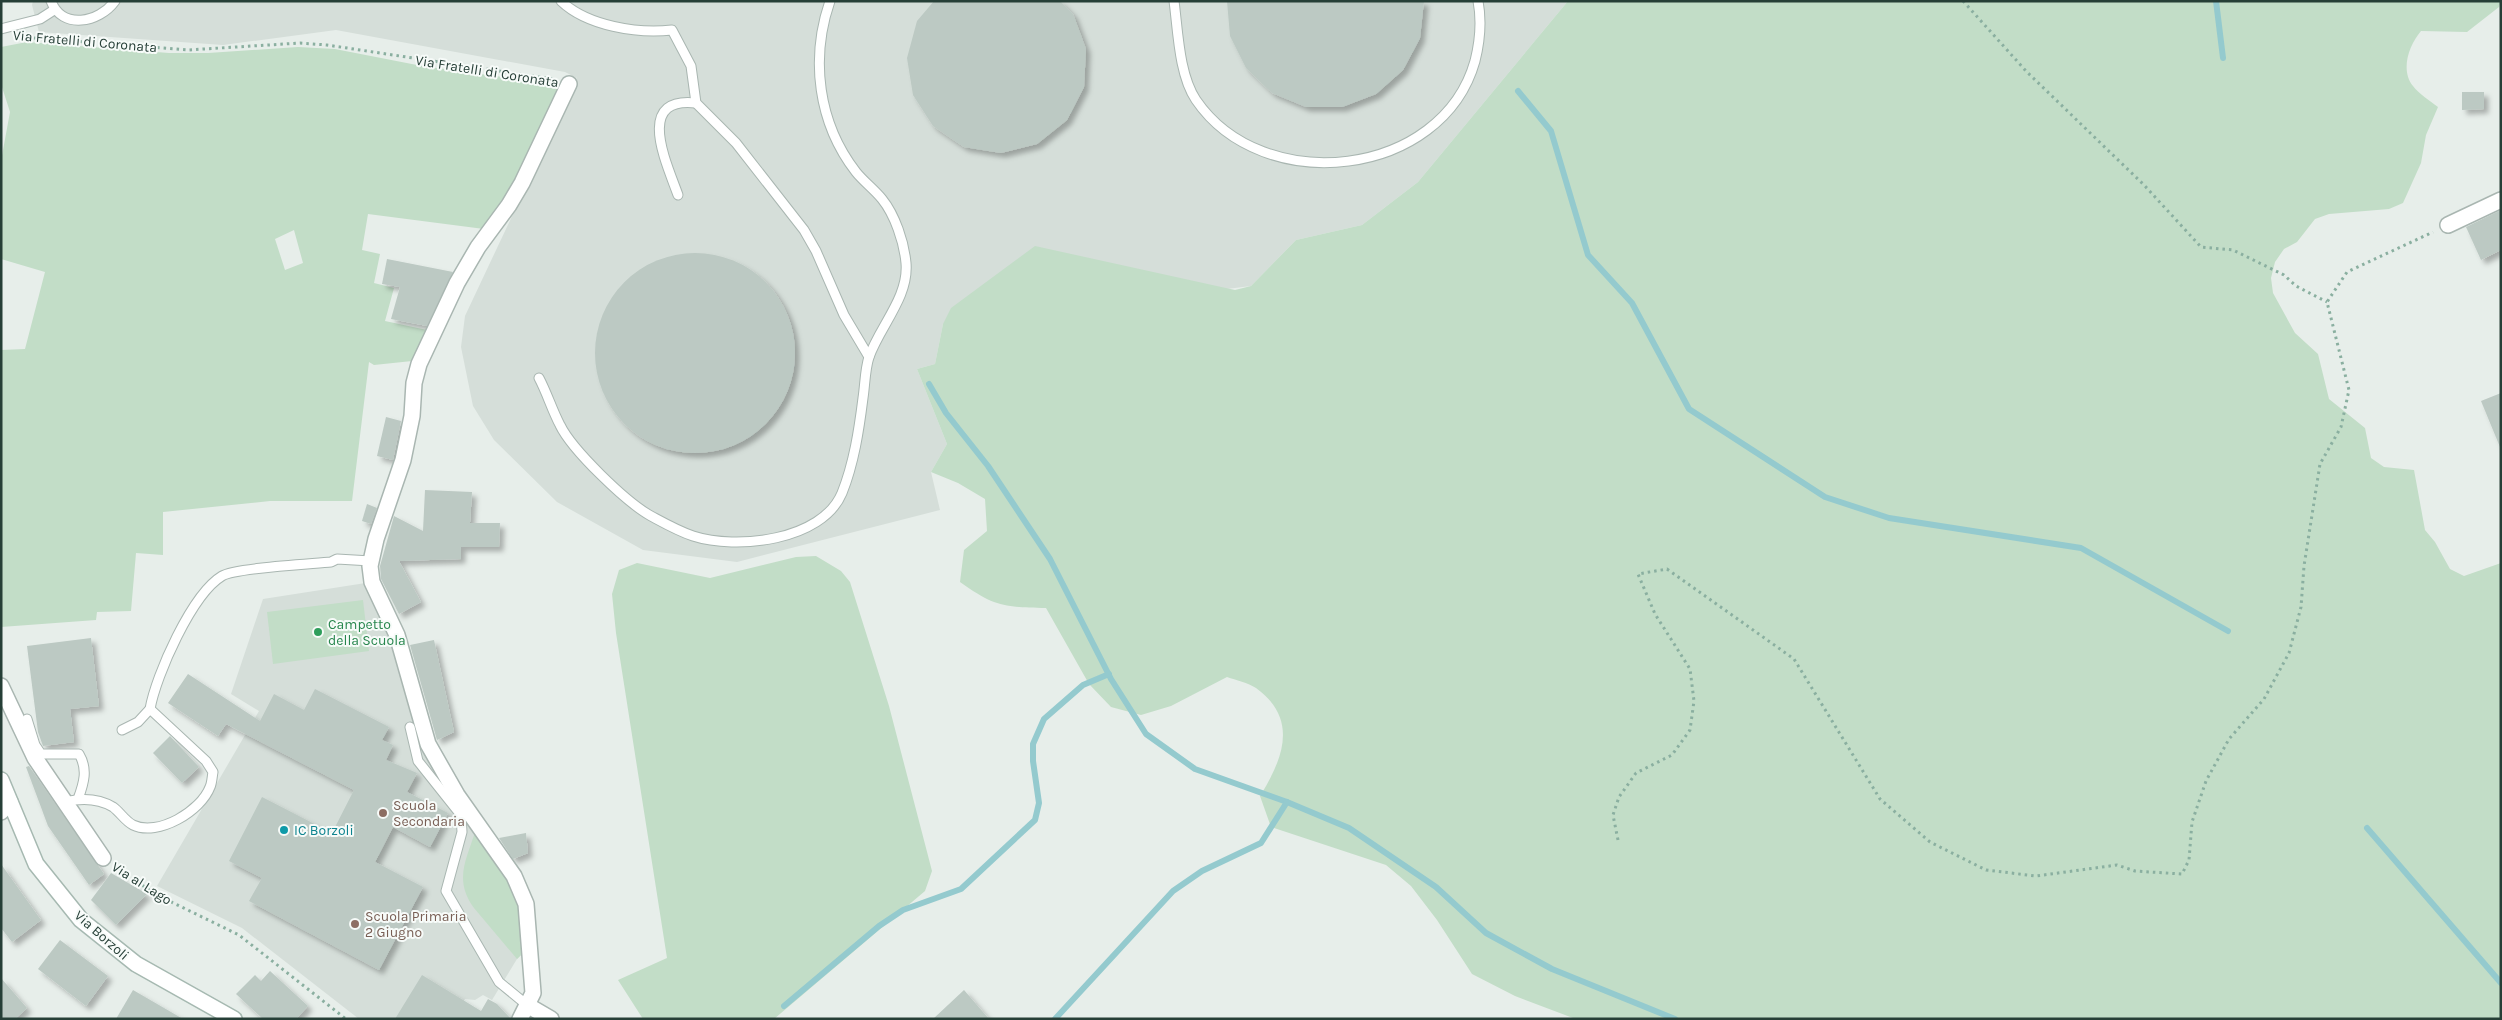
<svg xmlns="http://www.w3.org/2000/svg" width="2502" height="1020" viewBox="0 0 2502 1020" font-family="Karla,sans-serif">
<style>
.built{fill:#d5ded9}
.green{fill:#c2ddc7;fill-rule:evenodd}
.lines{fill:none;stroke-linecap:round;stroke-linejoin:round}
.stream{stroke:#94cace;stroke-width:6}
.building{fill:#bcc9c3;filter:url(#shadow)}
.lane-casing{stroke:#a9b6b1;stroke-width:11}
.street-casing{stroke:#a9b6b1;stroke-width:18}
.secondary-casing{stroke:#a6b9b1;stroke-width:18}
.path{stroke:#8aafa0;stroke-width:3;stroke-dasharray:2.5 4;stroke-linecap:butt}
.lane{stroke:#fff;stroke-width:9}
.street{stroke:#fff;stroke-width:15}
.secondary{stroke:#fff;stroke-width:15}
.leisure-dot{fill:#2e9e5b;stroke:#f7fbf9;stroke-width:2}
.education-dot{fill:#8d6e63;stroke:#f7fbf9;stroke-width:2}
.culture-dot{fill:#0f9aa8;stroke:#f7fbf9;stroke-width:2}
.labels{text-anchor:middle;stroke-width:4;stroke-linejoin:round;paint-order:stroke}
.street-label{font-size:14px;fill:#263f37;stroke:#f7fbf9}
.leisure-label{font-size:14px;fill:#27864d;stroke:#f7fbf9;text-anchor:start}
.education-label{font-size:14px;fill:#785e54;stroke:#f7fbf9;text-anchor:start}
.culture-label{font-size:14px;fill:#0d838f;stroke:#f7fbf9;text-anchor:start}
</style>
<defs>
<filter id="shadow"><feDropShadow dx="4.5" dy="4.5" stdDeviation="2.5" flood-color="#0004"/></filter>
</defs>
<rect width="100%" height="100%" fill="#e7eeea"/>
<g class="built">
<path d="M33,1H1568L1418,182L1362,225L1296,240L1251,286L943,324L935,364L917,369L947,444L931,472L940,510L737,562L643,550L557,502L494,440L473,406L461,347L465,316L577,78L565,72L336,30L223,45L39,32L32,5Z"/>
<path d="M372,582L418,711L531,945L517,959L492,1000L483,995L475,1000L465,999L453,1019H359L242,928L157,886L259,711L231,694L263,599Z"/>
</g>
<g class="green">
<path d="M1568,1H2501L2499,7L2467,32L2421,31C2409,45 2400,70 2413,86C2419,94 2430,101 2438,107L2426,135L2421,163L2403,203L2389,209L2329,214L2315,219L2297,242L2284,249L2275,262L2271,278L2273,293L2295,333L2318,354L2329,399L2365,428L2371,458L2384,467L2414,470L2425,530L2435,542L2450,569L2464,576L2501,563V1019L1573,1018L1515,996L1472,974L1437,920L1411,886L1386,865L1271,827L1260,796C1283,759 1299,719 1256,688C1248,683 1236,680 1227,677L1171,706L1141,715L1111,707L1089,684L1046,608C1004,607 995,607 960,582L964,550L987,531L985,499L958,483L931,472L947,444L917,369L935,364L943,324L951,308L1035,246L1235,290L1251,286L1296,240L1362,225L1418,182Z"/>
<path d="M27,42L169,53H208L298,47L335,49L422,66L555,84L561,87L506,200L484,229L368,214L362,250L380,254L374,283L394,288L385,321L427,330L412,361L374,365L369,362L352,501H270L163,512V555L136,553L131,611L97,612L96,620L1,627V350L25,349L45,272L1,259V161L10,112L1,84V47ZM294,230L303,263L285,270L275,239Z"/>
<path d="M816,556L841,571L850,582L889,706L932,871L925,891L774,1019H643L618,980L667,958L616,633L612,594L619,570L637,563L710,578L796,557Z"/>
<path d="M363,600L369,651L273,664L267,612Z"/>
<path d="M476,829L514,876L531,945L517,959L474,908C453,879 467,859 476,829Z"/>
</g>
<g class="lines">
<g class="stream">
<path d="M2216,1L2223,58"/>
<path d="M1518,91L1551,131L1588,255L1632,303L1689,409L1825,497L1889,518L2081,548L2228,631"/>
<path d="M929,384L946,413L988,466L1050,559L1111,679L1146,734L1195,769L1287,802L1349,828L1436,887L1486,933L1552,969L1675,1019"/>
<path d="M2367,828L2501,983"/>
<path d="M784,1006L879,926L903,910L961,889L1035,820L1039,803L1033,761V744L1044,719L1083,685L1109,674"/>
<path d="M1055,1019L1173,891L1202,871L1261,843L1287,802"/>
</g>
</g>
<g class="building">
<path d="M934,1H1060L1073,14L1086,49L1084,87L1067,120L1037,144L1001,153L964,147L933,126L913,95L907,58L917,21Z"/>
<path d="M1227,1H1424L1420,38L1403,70L1376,94L1342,107H1306L1272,93L1246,68L1230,36Z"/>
<path d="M2462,92H2484V109L2462,110Z"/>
<path d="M2501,210V250L2481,260L2466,227Z"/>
<circle cx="695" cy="353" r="100"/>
<path d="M387,259L453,272L427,326L391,319L400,287L382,284Z"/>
<path d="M2501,393V447H2500L2481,401Z"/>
<path d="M386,417L401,421L393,460L377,456Z"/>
<path d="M425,490L472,492L470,523H500L499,547H461V559L399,561L421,602L399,614L381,579L380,566L394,516L423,531Z"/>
<path d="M367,504L377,508L371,524L362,521Z"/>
<path d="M91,638L99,706L70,709L74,742L43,746L38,732L27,646Z"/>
<path d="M434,640L454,732L437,740L410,645Z"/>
<path d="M188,674L260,721L274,694L304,710L315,689L389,727L382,740L393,745L386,760L417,773L407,792L448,813L430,847L393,827L375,862L423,887L379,970L249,901L262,878L229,861L262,797L332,833L354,790L226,724L218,736L168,703Z"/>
<path d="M170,736L199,767L182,783L153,753Z"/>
<path d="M29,766L104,874L89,885L48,826L26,767Z"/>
<path d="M526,833L528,853L513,859L499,838Z"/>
<path d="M1,864L41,920L12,942L1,928Z"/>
<path d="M111,873L147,894L116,925L91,900Z"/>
<path d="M60,940L108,976L86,1006L38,969Z"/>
<path d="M270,971L308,1006L296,1019H263L236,994L255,975L261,981Z"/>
<path d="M422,975L481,1011L488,999L497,1004L511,1019H395Z"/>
<path d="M1,978L27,1008L15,1019H1Z"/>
<path d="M133,990L183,1019H116Z"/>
<path d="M964,990L989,1019H933Z"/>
</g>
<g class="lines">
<g class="lane-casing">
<g id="lane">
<path d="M51,1C62,30 99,23 115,1"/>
<path d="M561,1C587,26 638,34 672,30L691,66L696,103L736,143L804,230L816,251L844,315L869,357"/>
<path d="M1174,1C1178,31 1179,75 1196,100C1263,198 1442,178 1475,61C1480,41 1482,22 1478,1"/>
<path d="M1,29L40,19L54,10"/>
<path d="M678,195C667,164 634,96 696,103"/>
<path d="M539,378C547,393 552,410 560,425C572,450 626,502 651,516C664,523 678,531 693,536C736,550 822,541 842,493C854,463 859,430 863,398C865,385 865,369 869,357C880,326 909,297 906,263C904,242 895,215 882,199C874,189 864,182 856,172C818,123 810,59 830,1"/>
<path d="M27,719L35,745L41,754H79C88,769 84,783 78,799"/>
<path d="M410,727L418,761L461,815L462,832L446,891L499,982L527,1005"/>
<path d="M122,730L138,722L150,709"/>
<path d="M64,802C81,798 98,798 113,807C120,812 125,821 133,825C158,837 201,811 210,787C212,783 212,777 213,772L206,761L150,709C156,675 192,594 222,576C235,568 311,564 331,562L337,559L371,561"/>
</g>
</g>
<g class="street-casing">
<g id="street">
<path d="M2448,225L2501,200"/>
<path d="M1,686L35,758L103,858"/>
<path d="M1,812L10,802"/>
<path d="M527,1005L551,1019"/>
<path d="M520,1019L533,993L526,904L514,876L457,795L428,744L397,635L372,582L370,566L376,539L403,460L412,416L414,383L419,364L457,283L478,247L509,205L522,183L569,84"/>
</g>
</g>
<g class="secondary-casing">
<path id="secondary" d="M1,780L36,864L81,920L136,964L234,1019"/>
</g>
<g class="path">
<path d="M1963,1L2026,71L2144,185L2201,247L2233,250L2284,275L2296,286L2327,302"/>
<path d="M34,38L188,50L300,43L327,45L552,79"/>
<path d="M1618,840L1613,815L1619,797L1636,773L1672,755L1690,730L1694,701L1690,669L1655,614L1638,574L1667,569L1794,659L1880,799L1930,842L1986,870L2036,876L2117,865L2135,871L2182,874L2189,860L2192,822L2206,781L2229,739L2264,699L2289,653L2301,607L2304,566L2320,464L2341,427L2349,390L2327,302L2347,272L2433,232"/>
<path d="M116,867L155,894L239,935L346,1019"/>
</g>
<use href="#lane" class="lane"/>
<use href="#street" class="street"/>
<use href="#secondary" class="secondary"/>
</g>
<circle class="leisure-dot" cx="318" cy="632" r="5"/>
<g class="education-dot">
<circle cx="383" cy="813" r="5"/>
<circle cx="355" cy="924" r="5"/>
</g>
<circle class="culture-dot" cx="284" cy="830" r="5"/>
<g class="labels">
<g class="street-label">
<text transform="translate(85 41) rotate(5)" y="5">Via Fratelli di Coronata</text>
<text transform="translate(487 71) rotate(9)" y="5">Via Fratelli di Coronata</text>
<text transform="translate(142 883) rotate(32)" y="5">Via al Lago</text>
<text transform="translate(102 935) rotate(41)" y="5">Via Borzoli</text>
</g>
<g class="leisure-label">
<text x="328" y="629">Campetto<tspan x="328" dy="16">della Scuola</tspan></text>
</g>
<g class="education-label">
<text x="393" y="810">Scuola<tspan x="393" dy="16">Secondaria</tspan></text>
<text x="365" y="921">Scuola Primaria<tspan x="365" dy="16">2 Giugno</tspan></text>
</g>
<g class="culture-label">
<text x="294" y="835">IC Borzoli</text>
</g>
</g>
<rect width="2502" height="1020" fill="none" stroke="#263f37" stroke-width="5"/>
</svg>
